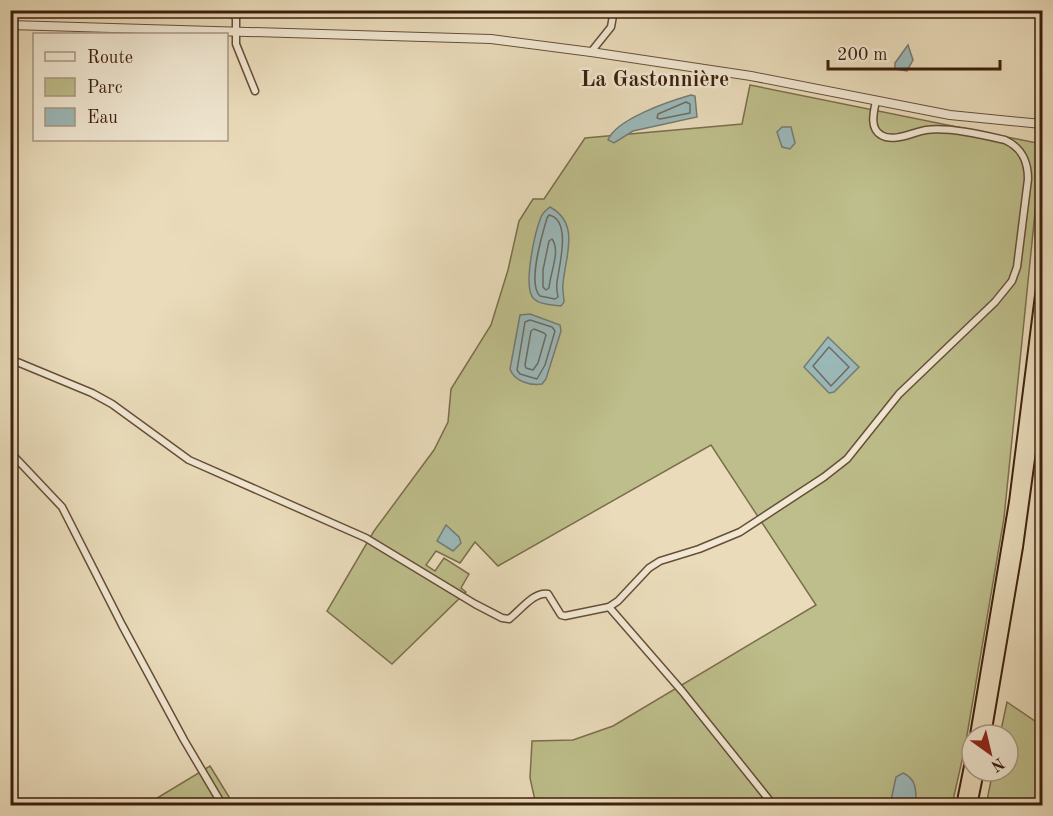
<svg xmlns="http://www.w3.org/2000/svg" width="1053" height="816" viewBox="0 0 1053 816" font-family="'Old Standard TT',serif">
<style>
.green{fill:#bdbe8b;stroke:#7c6e4c;stroke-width:1.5}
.water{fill:#9bb9ba;stroke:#757b74;stroke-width:1.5}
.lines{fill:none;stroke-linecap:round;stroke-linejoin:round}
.shore{stroke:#6c6c63;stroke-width:1.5}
.minor-casing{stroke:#684e38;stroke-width:9}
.tertiary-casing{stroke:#684e38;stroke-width:10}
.motorway-casing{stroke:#3c1f0c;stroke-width:14}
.minor{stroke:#f1e8d3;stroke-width:6}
.tertiary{stroke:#f1e8d3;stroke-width:8}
.motorway{stroke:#eadcbb;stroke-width:10}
.labels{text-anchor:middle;stroke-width:5;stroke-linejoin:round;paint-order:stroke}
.neighbourhood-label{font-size:22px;font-weight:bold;fill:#3c1f0c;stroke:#f1e8d3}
</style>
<rect width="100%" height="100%" fill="#eadcbb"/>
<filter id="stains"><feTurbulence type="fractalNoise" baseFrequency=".00333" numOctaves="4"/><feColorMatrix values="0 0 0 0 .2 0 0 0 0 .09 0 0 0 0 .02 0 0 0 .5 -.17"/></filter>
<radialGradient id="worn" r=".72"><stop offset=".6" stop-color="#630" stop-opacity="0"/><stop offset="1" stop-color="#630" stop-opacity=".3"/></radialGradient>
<g class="green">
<path d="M750,85L1042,144L1004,518L965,747L952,805H536L530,778L532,741L573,740L613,726L816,605L711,445L498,566L475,542L460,563L436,551L426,565L435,571L444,558L469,574L461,588L466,592L392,664L327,611L374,531L434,450L448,422L451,389L491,325L508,270L519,221L533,199H544L585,138L742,124Z"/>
<path d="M1007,702L1042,726V805H986L993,771H1008V735H1000Z"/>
<path d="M210,766L234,805L144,806Z"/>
</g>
<g class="water">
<path d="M908,45L913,60L907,71L895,69V63Z"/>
<path d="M691,95L695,96L697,117L633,131L614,143L608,140C616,119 670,101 691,95Z"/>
<path d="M782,127H791L795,143L790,149L782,147L777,132Z"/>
<path d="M550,207C581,224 565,257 563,284C562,290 564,296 564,302L561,306C553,305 540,305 534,299C522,288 535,232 541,217C543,212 546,210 550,207Z"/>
<path d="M530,314L560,325L561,331L546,379L542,384C530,386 514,381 510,369L520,315Z"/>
<path d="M828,337L859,367L834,392L829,393L804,367Z"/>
<path d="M446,525L459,537L461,543L453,551L437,541Z"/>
<path d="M903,773C917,779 916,791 916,805H890L896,777Z"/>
</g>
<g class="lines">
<g class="shore">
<path d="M686,102L690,104V113L660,119L657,118L658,114Z"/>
<path d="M549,215C572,220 559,266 557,282C556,287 557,292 558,297L555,299L540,296C527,284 542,235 547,218Z"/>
<path d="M552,239C561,251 550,273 549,288L546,290L543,287V270L549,241Z"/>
<path d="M530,320L552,327L555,331L545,365L537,379L520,374L517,370L525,322Z"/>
<path d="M534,329L544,333L546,335L538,363L533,370L526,368L525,365L531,331Z"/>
<path d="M829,347L849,367L831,386L813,366Z"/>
</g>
<g class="minor-casing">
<g id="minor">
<path d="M232,10L236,19V44L255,91"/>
<path d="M591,52L611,27L614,10"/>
<path d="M10,359L92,393L112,404L189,460L366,538L475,604L502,618L509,619C520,611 534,591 548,594L561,615L565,616L609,607L618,601L649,568L660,561L699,549L740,532L824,477L847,459L899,394L995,302L1012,281L1017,267L1028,179C1028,161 1022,148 1005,140C983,135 949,127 926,130C913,132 894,143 881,135C869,128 874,111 876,101"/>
<path d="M10,452L62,507L122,625L184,740L223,806"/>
<path d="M609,607L682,691L774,806"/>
</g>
</g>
<g class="tertiary-casing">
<path id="tertiary" d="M10,25L491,39L591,52L751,76L950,115L1042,124"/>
</g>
<g class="motorway-casing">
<g id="motorway">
<path d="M976,735L1015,502L1042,287"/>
<path d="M985,735L1017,547L1042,363"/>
<path d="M962,806L972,756"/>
<path d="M971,806L978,771"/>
</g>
</g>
<use href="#minor" class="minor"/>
<use href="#tertiary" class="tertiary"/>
<use href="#motorway" class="motorway"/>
</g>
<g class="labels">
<g class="neighbourhood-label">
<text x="655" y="86">La Gastonnière</text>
</g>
</g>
<rect width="1053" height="816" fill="none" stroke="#eadcbb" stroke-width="36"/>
<rect x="12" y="12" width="1029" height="792" fill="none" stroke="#3c1f0c" stroke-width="3"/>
<rect x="18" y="18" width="1017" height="780" fill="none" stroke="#3c1f0c" stroke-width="1.5"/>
<rect x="33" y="33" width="195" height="108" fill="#f1e8d3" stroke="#a99883" stroke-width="1.5"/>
<rect x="45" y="52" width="30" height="9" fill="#f1e8d3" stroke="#a99883" stroke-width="1.5"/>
<text x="87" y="63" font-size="18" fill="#3c1f0c">Route</text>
<rect x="45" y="78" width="30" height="18" fill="#bdbe8b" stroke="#a99883" stroke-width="1.5"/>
<text x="87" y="93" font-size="18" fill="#3c1f0c">Parc</text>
<rect x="45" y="108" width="30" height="18" fill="#9bb9ba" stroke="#a99883" stroke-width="1.5"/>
<text x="87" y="123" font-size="18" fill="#3c1f0c">Eau</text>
<g transform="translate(990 753) rotate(146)"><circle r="28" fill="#f1e8d3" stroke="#a99883" stroke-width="1.5"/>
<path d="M0-4.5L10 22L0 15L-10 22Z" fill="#8f2418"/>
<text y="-9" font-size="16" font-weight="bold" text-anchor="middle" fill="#3c1f0c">N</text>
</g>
<path d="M828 60v9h172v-9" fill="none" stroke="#3c1f0c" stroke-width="3"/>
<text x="837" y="60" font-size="18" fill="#3c1f0c" stroke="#f1e8d3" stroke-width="4.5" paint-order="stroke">200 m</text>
<rect width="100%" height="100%" filter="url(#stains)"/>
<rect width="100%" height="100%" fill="url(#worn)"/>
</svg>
